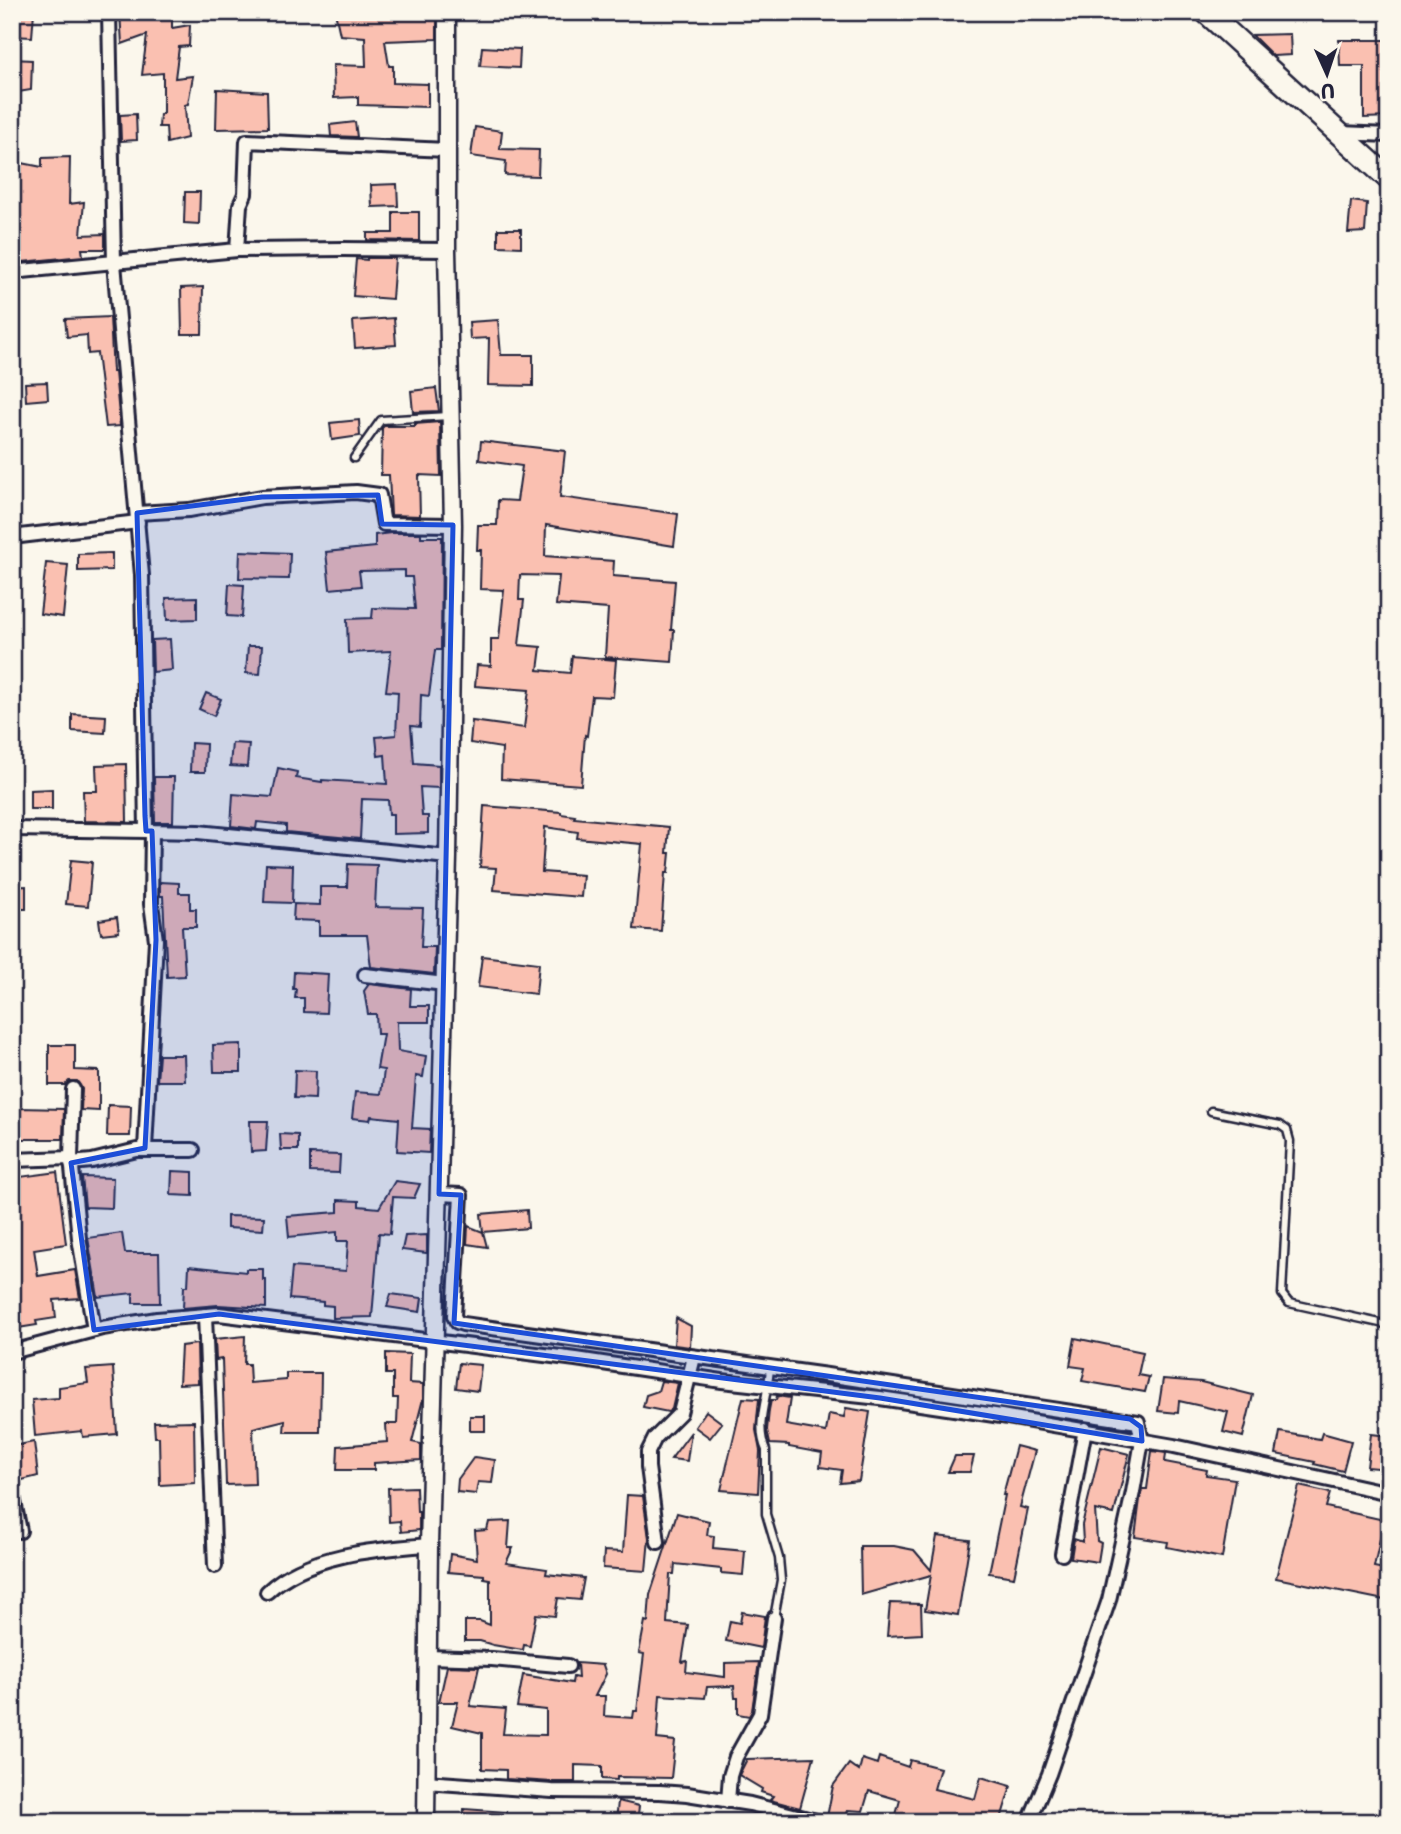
<svg xmlns="http://www.w3.org/2000/svg" width="1401" height="1834" viewBox="0 0 1401 1834" font-family="'Playpen Sans',sans-serif">
<style>
.building{fill:#fac0b1;stroke:#22223b;stroke-width:2}
.lines{fill:none;stroke-linecap:round;stroke-linejoin:round}
.service-casing{stroke:#22223b;stroke-width:11}
.minor-casing{stroke:#22223b;stroke-width:18}
.tertiary-casing{stroke:#22223b;stroke-width:21}
.trunk-casing{stroke:#22223b;stroke-width:26}
.service{stroke:#fbf7ec;stroke-width:6}
.minor{stroke:#fbf7ec;stroke-width:12}
.tertiary{stroke:#fbf7ec;stroke-width:16}
.trunk{stroke:#fbf7ec;stroke-width:21}
.marked{fill:#1d4ed8;fill-opacity:0.2;stroke:#1d4ed8;stroke-width:5;stroke-linejoin:round}
</style>
<rect width="100%" height="100%" fill="#fbf7ec"/>
<filter id="ink" filterUnits="userSpaceOnUse"><feTurbulence type="fractalNoise" baseFrequency=".0143" numOctaves="2"/><feDisplacementMap in="SourceGraphic" scale="14" xChannelSelector="R" yChannelSelector="G"/><feConvolveMatrix kernelMatrix="1 2 1 2 8 2 1 2 1" color-interpolation-filters="sRGB"/></filter>
<g filter="url(#ink)">
<g class="building">
<path d="M12,12H34L32,37L12,36Z"/>
<path d="M120,12H172V28L190,25L189,46L179,47L175,78L193,76L188,104L185,105L187,138L167,143L166,127H159L160,114H163V73L142,75L147,35L122,44Z"/>
<path d="M335,12H437V39L385,41L389,66H393V83L428,84V107L358,105V97L334,98L333,65L366,66L365,37L340,35Z"/>
<path d="M1290,34L1291,55L1273,56L1252,35Z"/>
<path d="M1339,40H1389V117L1364,118V66H1340Z"/>
<path d="M482,47L520,49L519,68L480,66Z"/>
<path d="M12,59L32,60L31,90L12,93Z"/>
<path d="M217,89L267,92L268,128L216,129Z"/>
<path d="M136,114L137,140L121,141L120,115Z"/>
<path d="M355,122L357,137L331,136L330,125Z"/>
<path d="M475,127L502,131L500,149L539,150L538,176L505,175L506,161L471,156Z"/>
<path d="M70,157L69,204L84,202L81,235L105,234V249H82L83,256L12,263V161L42,167V158Z"/>
<path d="M397,184L398,206L372,207L371,185Z"/>
<path d="M185,192H200L199,224L184,223Z"/>
<path d="M1351,201L1367,203L1365,232L1348,233Z"/>
<path d="M393,212H419V241L367,240V233H393Z"/>
<path d="M498,229H521V247L498,246Z"/>
<path d="M367,258H395L392,299L353,296L356,259L367,260Z"/>
<path d="M203,287L202,334H182L181,288Z"/>
<path d="M110,317L113,372H115L120,426L106,427L97,353L88,354L87,335L67,337L65,319Z"/>
<path d="M394,318L396,345L355,348L353,321Z"/>
<path d="M498,320L501,355H533V386L488,385L489,338L470,339L469,322Z"/>
<path d="M47,382L48,399L26,401L25,383Z"/>
<path d="M436,388L439,411L413,412L411,391Z"/>
<path d="M359,420L360,436L332,440L330,423Z"/>
<path d="M440,422L441,476L419,475L420,516L391,515L389,475H381L382,428L384,426H415V424Z"/>
<path d="M481,441L565,451L560,497L678,514L674,546L546,525L545,556L614,561L613,576L675,581L671,630H674L672,662L605,657L608,609L556,605L559,576L520,575L519,600H524L519,645L541,647L538,670L570,673L572,656L616,660L613,697L592,696L587,736L585,735L581,785L501,779L502,748L470,743L472,721L524,728L529,690L475,686L477,665L491,666V639H499L504,590L480,589L481,550H477L478,525H497L498,500L517,501L522,466L479,460Z"/>
<path d="M391,533H421V537H442L441,650H435L429,696L421,695L420,727L411,726L414,763L439,765V788L420,787L422,816H428V833L393,834V814H389L388,800L362,799L360,839L286,832V825L257,822L256,829L231,826L233,794L272,797L278,768L297,772L296,778L322,782V780L387,784L385,755L378,756L376,737L396,735L398,692L386,691L391,651L348,653L347,619L372,618L373,608L415,609L412,577H405V570L359,571L361,586L330,589L326,552L375,547V535Z"/>
<path d="M240,551L290,553L289,579L239,578Z"/>
<path d="M112,553V570L78,571V554Z"/>
<path d="M46,563L68,565L63,617L40,614Z"/>
<path d="M229,584L244,585L242,617L227,616Z"/>
<path d="M197,597V619L167,620L166,598Z"/>
<path d="M170,639L172,670L153,672L152,640Z"/>
<path d="M248,646H262L260,674L246,673Z"/>
<path d="M206,693L221,699L214,716L199,709Z"/>
<path d="M72,714L106,716L105,733L72,731Z"/>
<path d="M191,743L206,744L205,772H190Z"/>
<path d="M232,743L249,744L247,767L230,766Z"/>
<path d="M126,764L127,822L84,821L83,791H97L96,765Z"/>
<path d="M154,777H174L173,822H155Z"/>
<path d="M52,789V809H30V790Z"/>
<path d="M484,806L561,812V814L575,816L574,818L669,827L667,853H670L668,873H665L661,931L634,929L642,844L577,838L578,832L545,827L542,872L583,875L581,897L494,890L496,868L480,867Z"/>
<path d="M71,860L92,862L88,906L66,904Z"/>
<path d="M266,864L293,865L292,903L264,902Z"/>
<path d="M348,864L377,865L375,907L423,908L421,947H435L434,974L371,967L367,935H319V921L293,920L294,904L320,905V887H347Z"/>
<path d="M160,882L179,883V893H190V909H196V927H182L185,976L167,977L163,896H160Z"/>
<path d="M26,886V909H12V887Z"/>
<path d="M117,917L119,932L101,934L99,920Z"/>
<path d="M482,956L539,963L536,994L478,987Z"/>
<path d="M294,972L328,974L326,1013L304,1012V998H295L296,989H293Z"/>
<path d="M369,984L411,989L410,1006H429V1022H397L398,1051L426,1056L423,1077L416,1076L412,1128L430,1129L429,1153L397,1151L399,1119L371,1116L370,1120L352,1118L355,1092L381,1094L384,1070L377,1069L383,1034H377L376,1014H368L364,991Z"/>
<path d="M241,1044V1072H214L213,1045Z"/>
<path d="M49,1045H75V1070L99,1071V1111L81,1110L82,1089L77,1081H69L65,1085H49Z"/>
<path d="M159,1055H184L185,1081H157Z"/>
<path d="M295,1070L316,1071L315,1099L294,1098Z"/>
<path d="M108,1105L131,1106L130,1136H107Z"/>
<path d="M19,1108L64,1109L63,1139H19Z"/>
<path d="M250,1121H268L266,1151L251,1152Z"/>
<path d="M280,1134L298,1135V1150H281Z"/>
<path d="M310,1154L340,1155L339,1173L310,1172Z"/>
<path d="M172,1171L193,1172V1196L171,1195Z"/>
<path d="M57,1172L66,1244L34,1249L38,1276L75,1270L80,1298L54,1300L56,1318L36,1321L37,1325L12,1329V1208H16L12,1178Z"/>
<path d="M82,1177L113,1178L112,1208L85,1207Z"/>
<path d="M395,1181L420,1184L414,1198L393,1197L390,1234L379,1233L372,1317L333,1318V1306L323,1305V1302L289,1299L292,1267L346,1271L348,1241H337V1232L289,1237L287,1216L338,1212V1200L359,1201V1206L379,1208Z"/>
<path d="M527,1210L528,1228L483,1232L481,1214Z"/>
<path d="M227,1216L264,1217L263,1230L227,1228Z"/>
<path d="M468,1226L483,1232L487,1247L467,1244Z"/>
<path d="M122,1233L125,1253H159L160,1303H133V1293L98,1297L88,1238Z"/>
<path d="M427,1235V1253L402,1250L405,1236Z"/>
<path d="M189,1266L246,1272V1269H263V1280H266V1308L218,1305L183,1308L184,1286H188Z"/>
<path d="M391,1294L422,1298L420,1312L387,1307Z"/>
<path d="M676,1318L691,1326L690,1347L674,1345Z"/>
<path d="M245,1336L244,1364H249L250,1383L286,1380V1373H321L320,1432H284L285,1420L253,1428L255,1484L226,1485L222,1359L216,1360L215,1339Z"/>
<path d="M1075,1338L1143,1352L1138,1375L1149,1377L1145,1392L1082,1381L1085,1368L1070,1366Z"/>
<path d="M197,1344L198,1383L179,1384L181,1346Z"/>
<path d="M386,1353L410,1354L409,1383L423,1384V1399L412,1442L421,1444V1460L374,1463V1470H337L338,1446L387,1442L386,1424H397L398,1398H393V1374H386Z"/>
<path d="M459,1363L481,1365L478,1391L456,1388Z"/>
<path d="M113,1367L117,1434L83,1437L82,1431L35,1436L32,1400L59,1398V1387L88,1383L86,1369Z"/>
<path d="M1163,1379L1201,1382L1253,1395L1243,1437L1223,1432L1228,1412L1179,1401L1178,1413L1158,1411Z"/>
<path d="M661,1381L678,1383L672,1409L668,1412L643,1407L646,1395L658,1391Z"/>
<path d="M777,1396L790,1398L786,1425L826,1432L829,1414L844,1417L846,1408L870,1412L859,1481L840,1483L842,1470L820,1467L822,1453L789,1447V1445L770,1444L767,1430L769,1410L771,1400H776Z"/>
<path d="M743,1398L759,1399L756,1430L760,1451L758,1493L721,1490Z"/>
<path d="M706,1411L722,1423L710,1438L695,1427Z"/>
<rect x="470" y="1416" width="15" height="15"/>
<path d="M194,1421L195,1483L160,1485L159,1437H155L154,1422Z"/>
<path d="M691,1432L687,1461L671,1459Z"/>
<path d="M1280,1432L1320,1439L1322,1433L1351,1441L1343,1471L1314,1464L1315,1462L1276,1454Z"/>
<path d="M1371,1434L1389,1436V1469L1367,1467Z"/>
<path d="M34,1442L38,1476L18,1481L13,1446Z"/>
<path d="M1016,1446L1035,1451L1020,1507L1028,1509L1014,1577L989,1573L1005,1495H1003Z"/>
<path d="M1101,1447L1129,1454L1114,1514L1095,1510L1097,1541L1101,1543L1098,1562L1071,1558L1074,1539L1083,1542L1082,1525Z"/>
<path d="M1152,1451L1166,1453L1165,1462L1207,1470L1206,1475L1235,1479L1222,1558L1167,1547L1168,1542L1135,1537L1140,1499L1142,1489H1147Z"/>
<path d="M955,1456H974L970,1472H948Z"/>
<path d="M474,1457L495,1460L492,1483L478,1482L476,1494L457,1492L458,1479Z"/>
<path d="M1299,1486L1330,1493L1326,1507L1384,1520L1374,1567L1389,1570V1601L1276,1578Z"/>
<path d="M416,1487L417,1512H419V1530L401,1532L400,1521L389,1522L388,1488Z"/>
<path d="M627,1495L643,1496L649,1538L646,1571L603,1568L604,1551L623,1552Z"/>
<path d="M677,1513L709,1521L707,1535L714,1536L713,1548L745,1551L743,1575L721,1573V1569L675,1564L674,1574H670L667,1623L688,1625L682,1662L687,1661L686,1672L725,1677V1663L759,1662L752,1711L749,1716L738,1714V1698H735L734,1686L707,1687L705,1698L660,1695L657,1739L675,1741L671,1778L617,1777V1780L602,1779V1766L575,1765V1782H552L506,1779V1770L482,1769V1733L452,1726L458,1702H439L447,1666L479,1667L470,1706L506,1709L503,1734L546,1735V1710L517,1707L523,1675L572,1683L573,1677L578,1678L577,1663L603,1665L606,1674L595,1696H605L604,1716L633,1718L634,1711H637L644,1654L639,1653L645,1621L648,1622L650,1595Z"/>
<path d="M510,1521L508,1548H513L506,1563L547,1569L546,1574L584,1578L580,1600L558,1598L555,1616L536,1614L530,1646L524,1645L523,1650L493,1645L480,1641H465V1621H480L490,1625V1579L484,1578V1575L448,1572L450,1554L477,1559L475,1531L487,1530L489,1522Z"/>
<path d="M937,1536L970,1540L958,1615L925,1610L931,1575L861,1595L860,1546H894L914,1550L931,1570Z"/>
<path d="M890,1603L921,1604L922,1634L887,1636Z"/>
<path d="M742,1612L765,1616L761,1648L726,1641L730,1621L740,1623Z"/>
<path d="M814,1757L800,1808L770,1800L773,1796L761,1792L762,1789L739,1775L747,1759Z"/>
<path d="M879,1757L908,1767L910,1760L940,1768L934,1789L975,1799L981,1777L1011,1786L1000,1822H894L900,1800L869,1791L863,1811L848,1810L845,1822L827,1817L833,1786L849,1764L859,1771L862,1759L877,1764Z"/>
<path d="M618,1801L639,1806L637,1822H616Z"/>
<path d="M464,1809L506,1812L505,1822H463Z"/>
</g>
<g class="lines">
<g class="service-casing">
<g id="service">
<path d="M354,458L381,420L449,416"/>
<path d="M1211,1111L1280,1125L1287,1130L1290,1141L1282,1294L1289,1303L1389,1325"/>
<path d="M770,1367C769,1395 754,1424 766,1450V1514L779,1558L781,1580L774,1618"/>
</g>
</g>
<g class="minor-casing">
<g id="minor">
<path d="M109,12L114,263L142,575L146,831L198,832L448,857"/>
<path d="M1340,133L1389,135"/>
<path d="M237,250L240,205L245,194L247,141L447,150"/>
<path d="M12,272L237,250L343,249L447,250"/>
<path d="M137,513L189,510L262,497L356,492L379,495L384,524L453,525"/>
<path d="M12,537L138,522"/>
<path d="M12,829L146,831"/>
<path d="M365,975L445,984"/>
<path d="M73,1089L71,1158L79,1238L94,1330"/>
<path d="M145,1149L156,940L151,904L152,831"/>
<path d="M12,1160L71,1158"/>
<path d="M71,1163L92,1161L137,1150H193"/>
<path d="M439,1194L461,1195L454,1316L457,1322L463,1324L827,1375L1138,1422L1142,1441L1133,1492L1109,1600L1049,1774L1029,1822"/>
<path d="M205,1315L215,1566"/>
<path d="M12,1352L102,1328L157,1319L219,1314L576,1359L722,1381L880,1398L1001,1416L1174,1446L1389,1493"/>
<path d="M12,1492L20,1531"/>
<path d="M658,1542L648,1467V1452L655,1438L680,1413L694,1357"/>
<path d="M1062,1554L1085,1429"/>
<path d="M267,1592C307,1554 377,1549 429,1545"/>
<path d="M427,1657L492,1659L568,1666"/>
<path d="M425,1782L552,1791L660,1792L687,1794L750,1804L820,1822"/>
<path d="M728,1801L730,1776L736,1757L760,1714L774,1618"/>
</g>
</g>
<g class="tertiary-casing">
<path id="tertiary" d="M426,1822L429,1545L448,857L453,525L447,250V12"/>
</g>
<g class="trunk-casing">
<path id="trunk" d="M1206,12L1389,179"/>
</g>
<use href="#service" class="service"/>
<use href="#minor" class="minor"/>
<use href="#tertiary" class="tertiary"/>
<use href="#trunk" class="trunk"/>
</g>
</g>
<path class="marked" d="M378,495L382,524L453,525L439,1194L461,1195L454,1323L1130,1419L1141,1427L1142,1441L880,1398L219,1314L94,1330L71,1163L145,1148L156,940L152,831H146L145,816L137,513L262,497Z"/>
<rect width="1401" height="1834" fill="none" stroke="#fbf7ec" stroke-width="42"/>
<rect x="21" y="21" width="1359" height="1792" fill="none" stroke="#22223b" stroke-width="2.5" filter="url(#ink)"/>
<g transform="translate(1327 74) rotate(177)" stroke="#fbf7ec" stroke-width="5" paint-order="stroke">
<path d="M0-5L12 26L0 18L-12 26Z" fill="#22223b"/>
<text y="-10" font-size="19" font-weight="bold" text-anchor="middle" fill="#22223b">U</text>
</g>
</svg>
